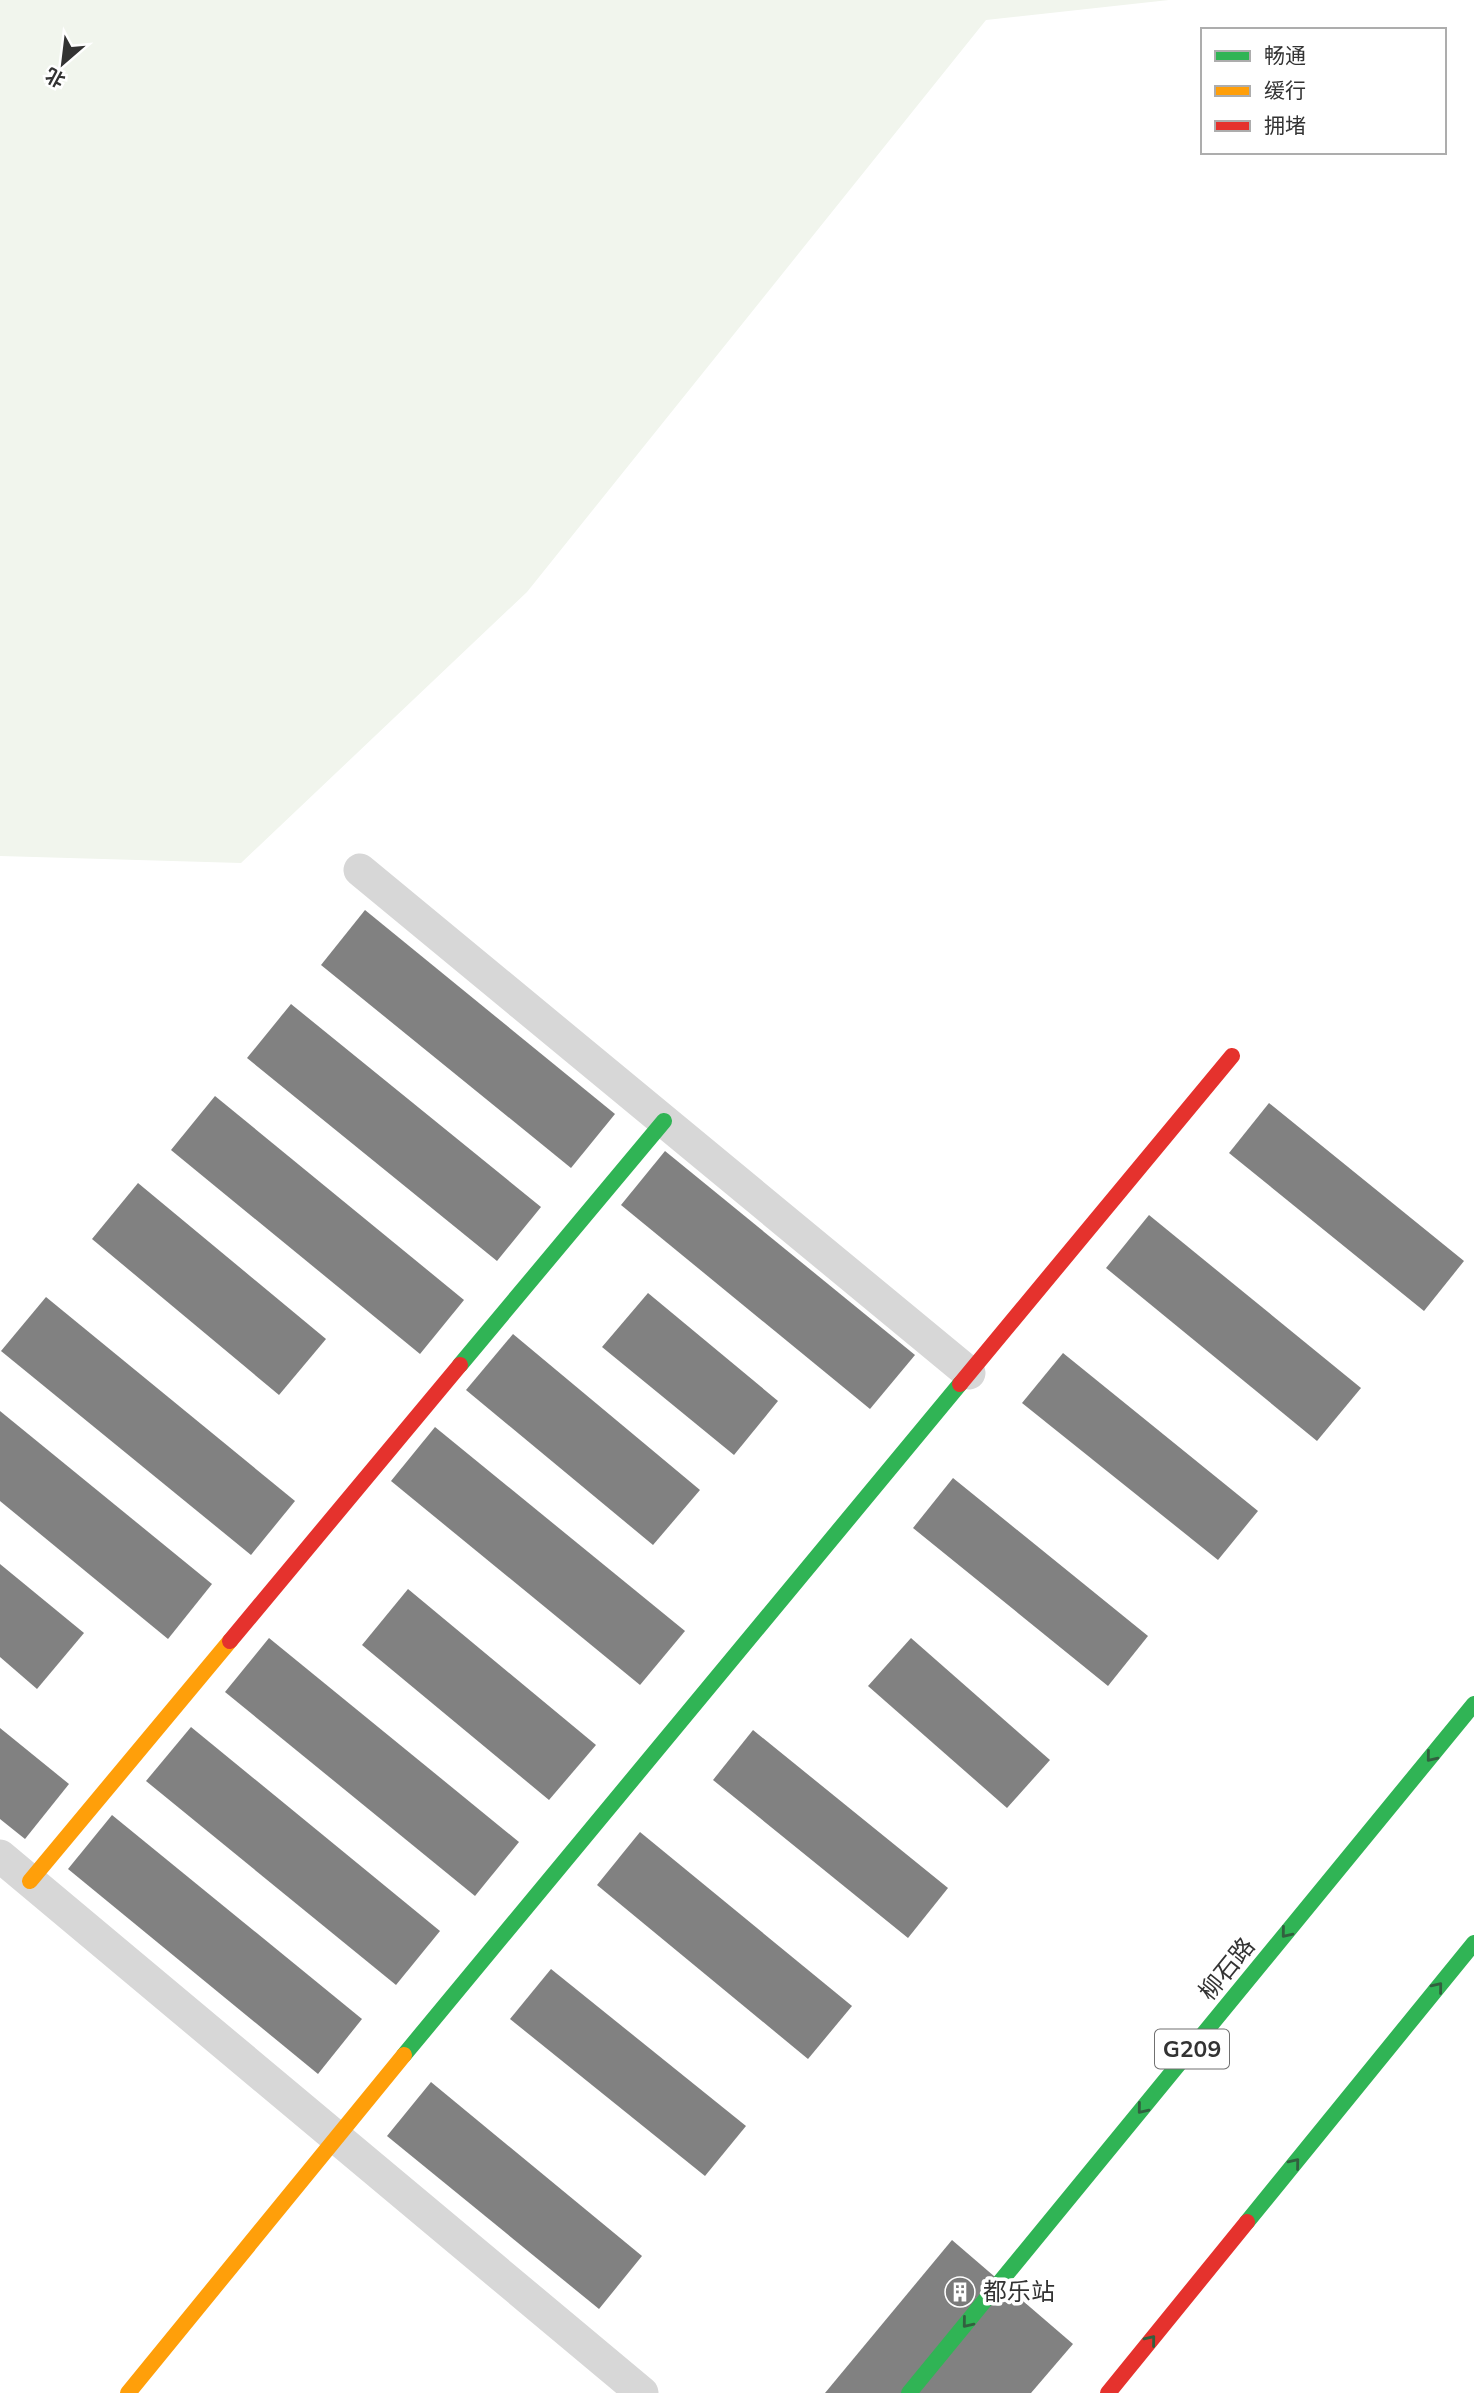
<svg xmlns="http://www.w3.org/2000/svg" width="1474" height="2393" viewBox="0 0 1474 2393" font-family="Mulish,'Noto Sans SC',sans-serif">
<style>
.green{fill:#f1f5ed}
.building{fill:#818181}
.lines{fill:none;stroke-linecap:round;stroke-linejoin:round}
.street{stroke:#d7d7d7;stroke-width:33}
.fast{stroke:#30b455;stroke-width:16}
.slow{stroke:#ff9f0a;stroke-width:16}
.jam{stroke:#e5322d;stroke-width:16}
.oneway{stroke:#32603f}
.labels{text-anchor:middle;stroke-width:7;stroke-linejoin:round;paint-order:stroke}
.shield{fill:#fff;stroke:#707070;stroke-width:2}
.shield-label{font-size:23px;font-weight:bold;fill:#333}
.street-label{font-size:24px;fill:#333;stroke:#fff}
.poi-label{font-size:24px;fill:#333;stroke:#fff;text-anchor:start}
</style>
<rect width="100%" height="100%" fill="#fff"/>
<path class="green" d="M0,0H1169L986,20L527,592L241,863L0,856Z"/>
<g class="building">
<path d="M365,910L615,1114L571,1168L321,965Z"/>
<path d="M291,1004L541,1207L497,1261L247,1058Z"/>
<path d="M215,1096L464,1300L420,1354L171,1150Z"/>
<path d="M1269,1103L1464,1261L1424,1311L1229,1153Z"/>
<path d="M665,1151L915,1355L870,1409L621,1205Z"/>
<path d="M138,1183L326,1339L279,1395L92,1239Z"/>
<path d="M1149,1215L1361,1388L1317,1441L1106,1268Z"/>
<path d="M648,1293L778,1401L734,1455L602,1347Z"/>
<path d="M46,1297L295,1501L251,1555L1,1351Z"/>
<path d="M513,1334L700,1490L653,1545L466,1390Z"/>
<path d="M1063,1353L1258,1511L1218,1560L1022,1403Z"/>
<path d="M0,1411L212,1584L168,1639L0,1501Z"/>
<path d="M435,1427L685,1631L640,1685L391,1481Z"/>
<path d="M953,1478L1148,1636L1108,1686L913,1528Z"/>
<path d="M0,1564L84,1633L37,1689L0,1657Z"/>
<path d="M408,1589L596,1745L549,1800L362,1645Z"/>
<path d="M269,1638L519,1842L475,1896L225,1692Z"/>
<path d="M911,1638L1050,1760L1007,1808L868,1686Z"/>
<path d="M191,1727L440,1931L396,1985L146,1781Z"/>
<path d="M0,1728L69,1784L25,1839L0,1819Z"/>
<path d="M753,1730L948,1888L908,1938L713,1780Z"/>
<path d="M112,1815L362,2019L318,2074L68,1869Z"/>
<path d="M640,1832L852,2006L808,2059L597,1885Z"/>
<path d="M551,1969L746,2126L705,2176L510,2019Z"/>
<path d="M431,2082L642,2256L599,2309L387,2136Z"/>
<path d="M952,2240L1073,2344L1031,2393H825Z"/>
</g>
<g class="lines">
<g class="street">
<path d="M360,870L969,1373"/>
<path d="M0,1856L642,2393"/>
</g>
<g class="fast">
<path d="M460,1365L664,1121"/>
<path d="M404,2055L960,1384"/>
<path d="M1247,2222L1474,1943"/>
<path d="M909,2393L1474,1704"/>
</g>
<g class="slow">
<path d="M30,1881L230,1641"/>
<path d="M128,2393L404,2055"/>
</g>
<g class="jam">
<path d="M960,1384L1232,1056"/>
<path d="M230,1641L460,1365"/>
<path d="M1108,2393L1247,2222"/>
</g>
</g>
<defs><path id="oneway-chevron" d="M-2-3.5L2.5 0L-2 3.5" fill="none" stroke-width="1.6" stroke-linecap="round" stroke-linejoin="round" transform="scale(1.75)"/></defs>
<g class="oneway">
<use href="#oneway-chevron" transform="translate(1431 1757) rotate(129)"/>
<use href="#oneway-chevron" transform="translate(1286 1933) rotate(129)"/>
<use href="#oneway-chevron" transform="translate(1438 1987) rotate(-51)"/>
<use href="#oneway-chevron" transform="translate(1142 2109) rotate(129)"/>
<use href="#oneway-chevron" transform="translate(1295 2163) rotate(-51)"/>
<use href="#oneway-chevron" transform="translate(967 2323) rotate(129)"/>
<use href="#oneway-chevron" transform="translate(1151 2340) rotate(-51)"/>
</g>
<defs>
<g id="building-disc" transform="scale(1.575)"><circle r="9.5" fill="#7a7a7a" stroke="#fff"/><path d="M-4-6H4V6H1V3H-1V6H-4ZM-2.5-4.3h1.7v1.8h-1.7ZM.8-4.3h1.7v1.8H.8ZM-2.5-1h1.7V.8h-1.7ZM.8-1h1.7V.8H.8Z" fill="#fff"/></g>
</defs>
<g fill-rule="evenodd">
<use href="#building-disc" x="960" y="2292"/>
</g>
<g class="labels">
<rect class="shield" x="1155" y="2029.5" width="74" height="39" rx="5"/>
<g class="shield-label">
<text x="1192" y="2057">G209</text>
</g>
<g class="street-label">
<text transform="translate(1227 1969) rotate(-51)" y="8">柳石路</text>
</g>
<g class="poi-label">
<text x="983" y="2300">都乐站</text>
</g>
</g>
<rect x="1201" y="28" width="245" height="126" fill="#ffffff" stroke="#adadad" stroke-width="2"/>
<rect x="1215" y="51" width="35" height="10" fill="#30b455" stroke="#adadad" stroke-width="2"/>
<text x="1264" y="63" font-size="21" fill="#333333">畅通</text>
<rect x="1215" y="86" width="35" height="10" fill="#ff9f0a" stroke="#adadad" stroke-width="2"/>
<text x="1264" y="98" font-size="21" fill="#333333">缓行</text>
<rect x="1215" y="121" width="35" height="10" fill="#e5322d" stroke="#adadad" stroke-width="2"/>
<text x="1264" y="133" font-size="21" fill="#333333">拥堵</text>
<g transform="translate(63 63) rotate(208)" stroke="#ffffff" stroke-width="5" paint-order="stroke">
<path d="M0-5L12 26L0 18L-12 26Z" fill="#333333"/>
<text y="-10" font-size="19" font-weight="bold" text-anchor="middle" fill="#333333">北</text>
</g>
</svg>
